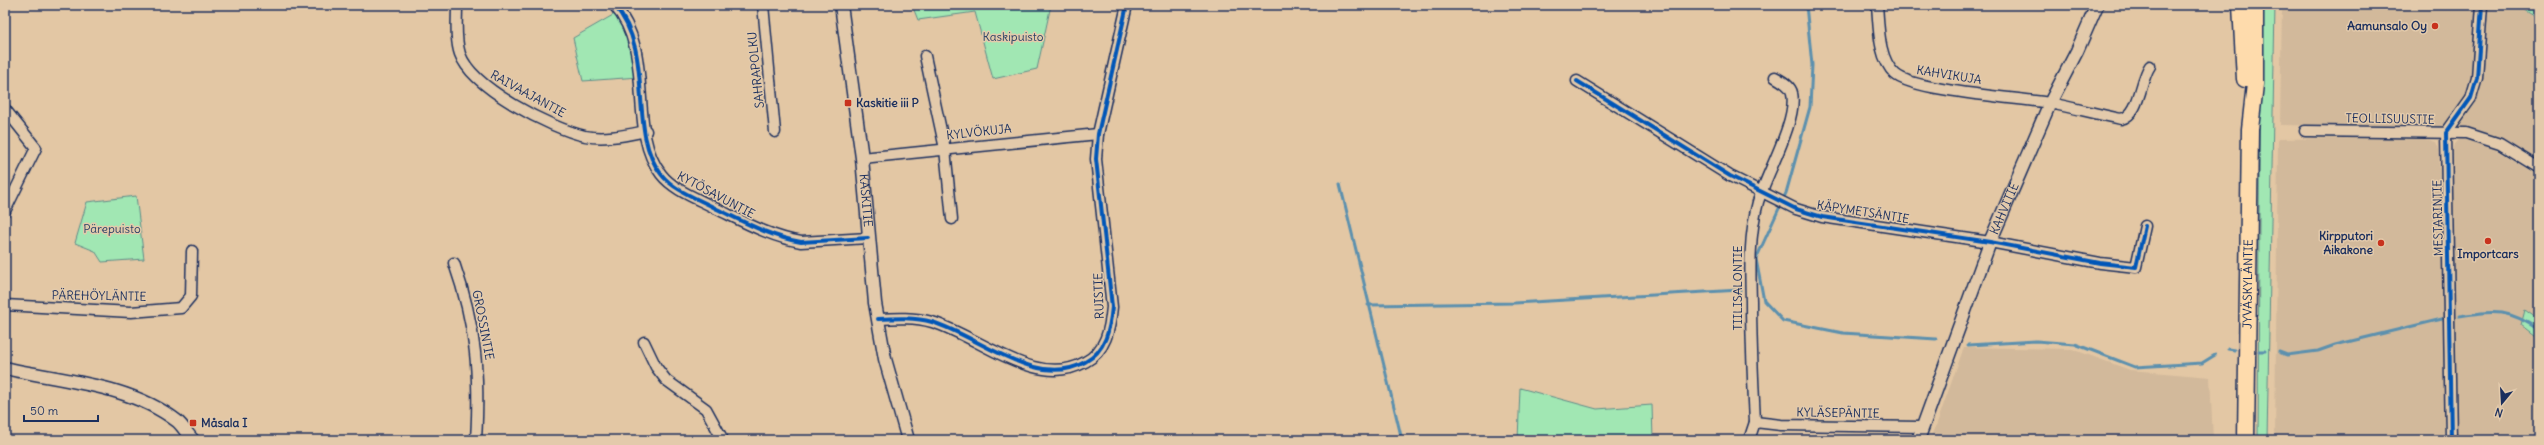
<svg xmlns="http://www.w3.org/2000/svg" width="2544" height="445" viewBox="0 0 2544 445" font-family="Delius,sans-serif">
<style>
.built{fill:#d2b99b}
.green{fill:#a1e7b3;stroke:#5e8b88}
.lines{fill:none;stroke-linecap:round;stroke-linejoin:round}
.stream{stroke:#5b90ae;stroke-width:3}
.minor-casing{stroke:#1b2f5e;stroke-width:13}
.tertiary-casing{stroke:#1b2f5e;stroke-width:15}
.trunk-casing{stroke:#1b2f5e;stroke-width:19}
.minor{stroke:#e3caab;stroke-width:10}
.tertiary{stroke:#e3caab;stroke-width:12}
.trunk{stroke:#fedbac;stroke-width:16}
.cycleway-casing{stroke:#e3caab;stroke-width:6}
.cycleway{stroke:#0057b8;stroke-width:4}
.poi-dot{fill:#c8321e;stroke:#e3caab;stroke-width:1.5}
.labels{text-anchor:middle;stroke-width:3;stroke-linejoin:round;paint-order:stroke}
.poi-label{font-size:12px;font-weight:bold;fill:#1b2f5e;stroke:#e3caab;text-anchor:end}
.park-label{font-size:12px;fill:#284166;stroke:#e3caab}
.street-label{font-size:12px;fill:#1b2f5e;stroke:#e3caab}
</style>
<rect width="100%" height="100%" fill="#e3c7a4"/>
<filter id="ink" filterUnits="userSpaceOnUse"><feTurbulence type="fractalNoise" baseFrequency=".025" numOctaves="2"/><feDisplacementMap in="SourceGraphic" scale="8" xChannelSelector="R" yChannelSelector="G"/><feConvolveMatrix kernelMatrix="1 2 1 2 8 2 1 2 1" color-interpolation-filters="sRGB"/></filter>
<g filter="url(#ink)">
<g class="built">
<path d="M2282,5H2516L2539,19V162L2466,129L2280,125Z"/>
<path d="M2419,137L2436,142L2439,150L2445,328L2444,440H2275L2278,139Z"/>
<path d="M2460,139L2472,140L2491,147L2539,176V320L2525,310L2521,325L2539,339V440H2457L2452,154L2455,144Z"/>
<path d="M1964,347L2072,349L2130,370L2210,377L2213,440H1931Z"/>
</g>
<g class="green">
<path d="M912,5H1051L1037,69L993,79L975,12L918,20Z"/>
<path d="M2260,5H2275L2267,440H2258Z"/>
<path d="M2516,5H2539V19Z"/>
<path d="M620,11L639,77L583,81L573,38Z"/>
<path d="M136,196L144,259L102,262L95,251L75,243L87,202Z"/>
<path d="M2525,310L2539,320V339L2521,325Z"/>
<path d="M1520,388L1597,409L1652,405L1653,440H1518Z"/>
</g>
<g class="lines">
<g class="stream">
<path d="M1806,5L1812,65L1810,107L1786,193L1756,259L1764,301L1783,321L1843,333L1936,339"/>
<path d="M1340,184L1402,440"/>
<path d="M1368,305L1515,303L1740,290"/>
<path d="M2459,316C2495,311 2507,308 2539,330"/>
<path d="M1968,345L2036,341L2075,344L2135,367L2202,363L2215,355"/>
<path d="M2228,349L2234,350"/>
<path d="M2259,351H2265"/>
<path d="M2279,352L2287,355L2318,351L2335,345L2442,319"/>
</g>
<g class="minor-casing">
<g id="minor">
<path d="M457,5C457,21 455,39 460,54C472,88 550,128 585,136C605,140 626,135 646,131"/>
<path d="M614,5C657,54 626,129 661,174C674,191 699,199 717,209C744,222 771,237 801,242L868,238"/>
<path d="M763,5L775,132"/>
<path d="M1877,5C1879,27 1878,58 1895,74C1913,91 2020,98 2050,103C2074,108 2097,114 2121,119C2140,115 2140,80 2150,66"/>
<path d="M925,56L945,149L952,219"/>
<path d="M1577,81L1730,176L1796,209L1822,217L1990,242L2100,263L2136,267L2145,226"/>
<path d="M5,109L36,148L5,211"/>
<path d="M2305,131L2466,133L2500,144L2539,168"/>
<path d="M862,158L1098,134"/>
<path d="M454,263C476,326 480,374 476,440"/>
<path d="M5,305L131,312L181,308L191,296L192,251"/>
<path d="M878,319C896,318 915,317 932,322C979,336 1037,390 1085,362C1106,351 1110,329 1112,307L1096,159L1098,134L1127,5"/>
<path d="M644,342L656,367L666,380L706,409L723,440"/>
<path d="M1755,422L1781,425L1921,427"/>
<path d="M1749,440L1755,422C1753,382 1751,342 1751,301C1750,268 1749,235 1758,202C1766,174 1798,120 1792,93C1791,86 1782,81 1775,77"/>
<path d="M2451,440L2446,133L2471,98L2477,78L2482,5"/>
</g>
</g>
<g class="tertiary-casing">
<g id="tertiary">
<path id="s1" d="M841,5L862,158L875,303L885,359L908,440"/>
<path d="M5,368C61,381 129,384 177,421C183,426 187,434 193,440"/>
<path id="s2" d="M1918,440L1990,242L2050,103L2077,51L2097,5"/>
</g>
</g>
<g class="trunk-casing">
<g id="trunk">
<path d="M2241,5L2245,79"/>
<path id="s3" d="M2246,440L2250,129L2255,84V5"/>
</g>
</g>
<use href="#minor" class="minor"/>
<use href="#tertiary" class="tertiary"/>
<use href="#trunk" class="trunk"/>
<g class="cycleway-casing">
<g id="cycleway">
<path d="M614,5C657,54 626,129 661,174C674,191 699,199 717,209C744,222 771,237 801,242L868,238"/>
<path d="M1577,81L1730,176L1796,209L1822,217L1990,242L2100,263L2136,267L2145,226"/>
<path d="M878,319C896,318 915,317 932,322C979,336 1037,390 1085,362C1106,351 1110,329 1112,307L1096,159L1098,134L1127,5"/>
<path d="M2451,440L2446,133L2471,98L2477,78L2482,5"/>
</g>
</g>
<use href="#cycleway" class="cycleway"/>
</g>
</g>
<g class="poi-dot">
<circle cx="2435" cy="26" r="4"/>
<rect x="844" y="99" width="8" height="8" rx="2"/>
<circle cx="2488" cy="241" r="4"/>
<circle cx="2381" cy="243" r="4"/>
<rect x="189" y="419" width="8" height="8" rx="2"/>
</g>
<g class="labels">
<g class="poi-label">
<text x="2427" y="30">Aamunsalo Oy</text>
<text x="856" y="107" text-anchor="start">Kaskitie iii P</text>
<text x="2373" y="240">Kirpputori<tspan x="2373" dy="14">Aikakone</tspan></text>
<text x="2488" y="258" text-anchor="middle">Importcars</text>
<text x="201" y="427" text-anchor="start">Måsala I</text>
</g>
<g class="park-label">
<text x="1013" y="41">Kaskipuisto</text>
<text x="112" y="233">Pärepuisto</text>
</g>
<g class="street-label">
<text transform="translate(756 70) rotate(-96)" y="4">SAHRAPOLKU</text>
<text transform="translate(1949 75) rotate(9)" y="4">KAHVIKUJA</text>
<text transform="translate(528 94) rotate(29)" y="4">RAIVAAJANTIE</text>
<text transform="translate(2390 119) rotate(1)" y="4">TEOLLISUUSTIE</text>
<text transform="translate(979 132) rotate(-6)" y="4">KYLVÖKUJA</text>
<text transform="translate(716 195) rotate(28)" y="4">KYTÖSAVUNTIE</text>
<text dy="4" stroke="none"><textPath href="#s1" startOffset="197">KASKITIE</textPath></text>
<text dy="4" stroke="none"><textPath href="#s2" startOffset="247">KAHVITIE</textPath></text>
<text transform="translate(1863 212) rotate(9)" y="4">KÄPYMETSÄNTIE</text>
<text transform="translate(2438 218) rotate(-91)" y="4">MESTARINTIE</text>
<text dy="4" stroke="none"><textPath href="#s3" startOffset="156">JYVÄSKYLÄNTIE</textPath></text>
<text transform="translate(1738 288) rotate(-90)" y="4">TIILISALONTIE</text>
<text transform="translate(99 296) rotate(1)" y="4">PÄREHÖYLÄNTIE</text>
<text transform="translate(1099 296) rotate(-92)" y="4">RUISTIE</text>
<text transform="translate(483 325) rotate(79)" y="4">GROSSINTIE</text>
<text transform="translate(1838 413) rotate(1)" y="4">KYLÄSEPÄNTIE</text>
</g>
</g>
<rect width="2544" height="445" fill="none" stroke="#e3caab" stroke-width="20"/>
<rect x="10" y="10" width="2524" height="425" fill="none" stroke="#1b2f5e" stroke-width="1.5" filter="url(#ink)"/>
<g transform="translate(2502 403) rotate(198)" stroke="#e3caab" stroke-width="3" paint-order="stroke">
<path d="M0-3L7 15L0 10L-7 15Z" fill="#1b2f5e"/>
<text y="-6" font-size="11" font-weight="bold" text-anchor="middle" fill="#1b2f5e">N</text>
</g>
<path d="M24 415v6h74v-6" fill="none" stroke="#1b2f5e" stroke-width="2"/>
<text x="30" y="415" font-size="12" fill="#1b2f5e" stroke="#e3caab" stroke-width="3" paint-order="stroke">50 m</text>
</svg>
